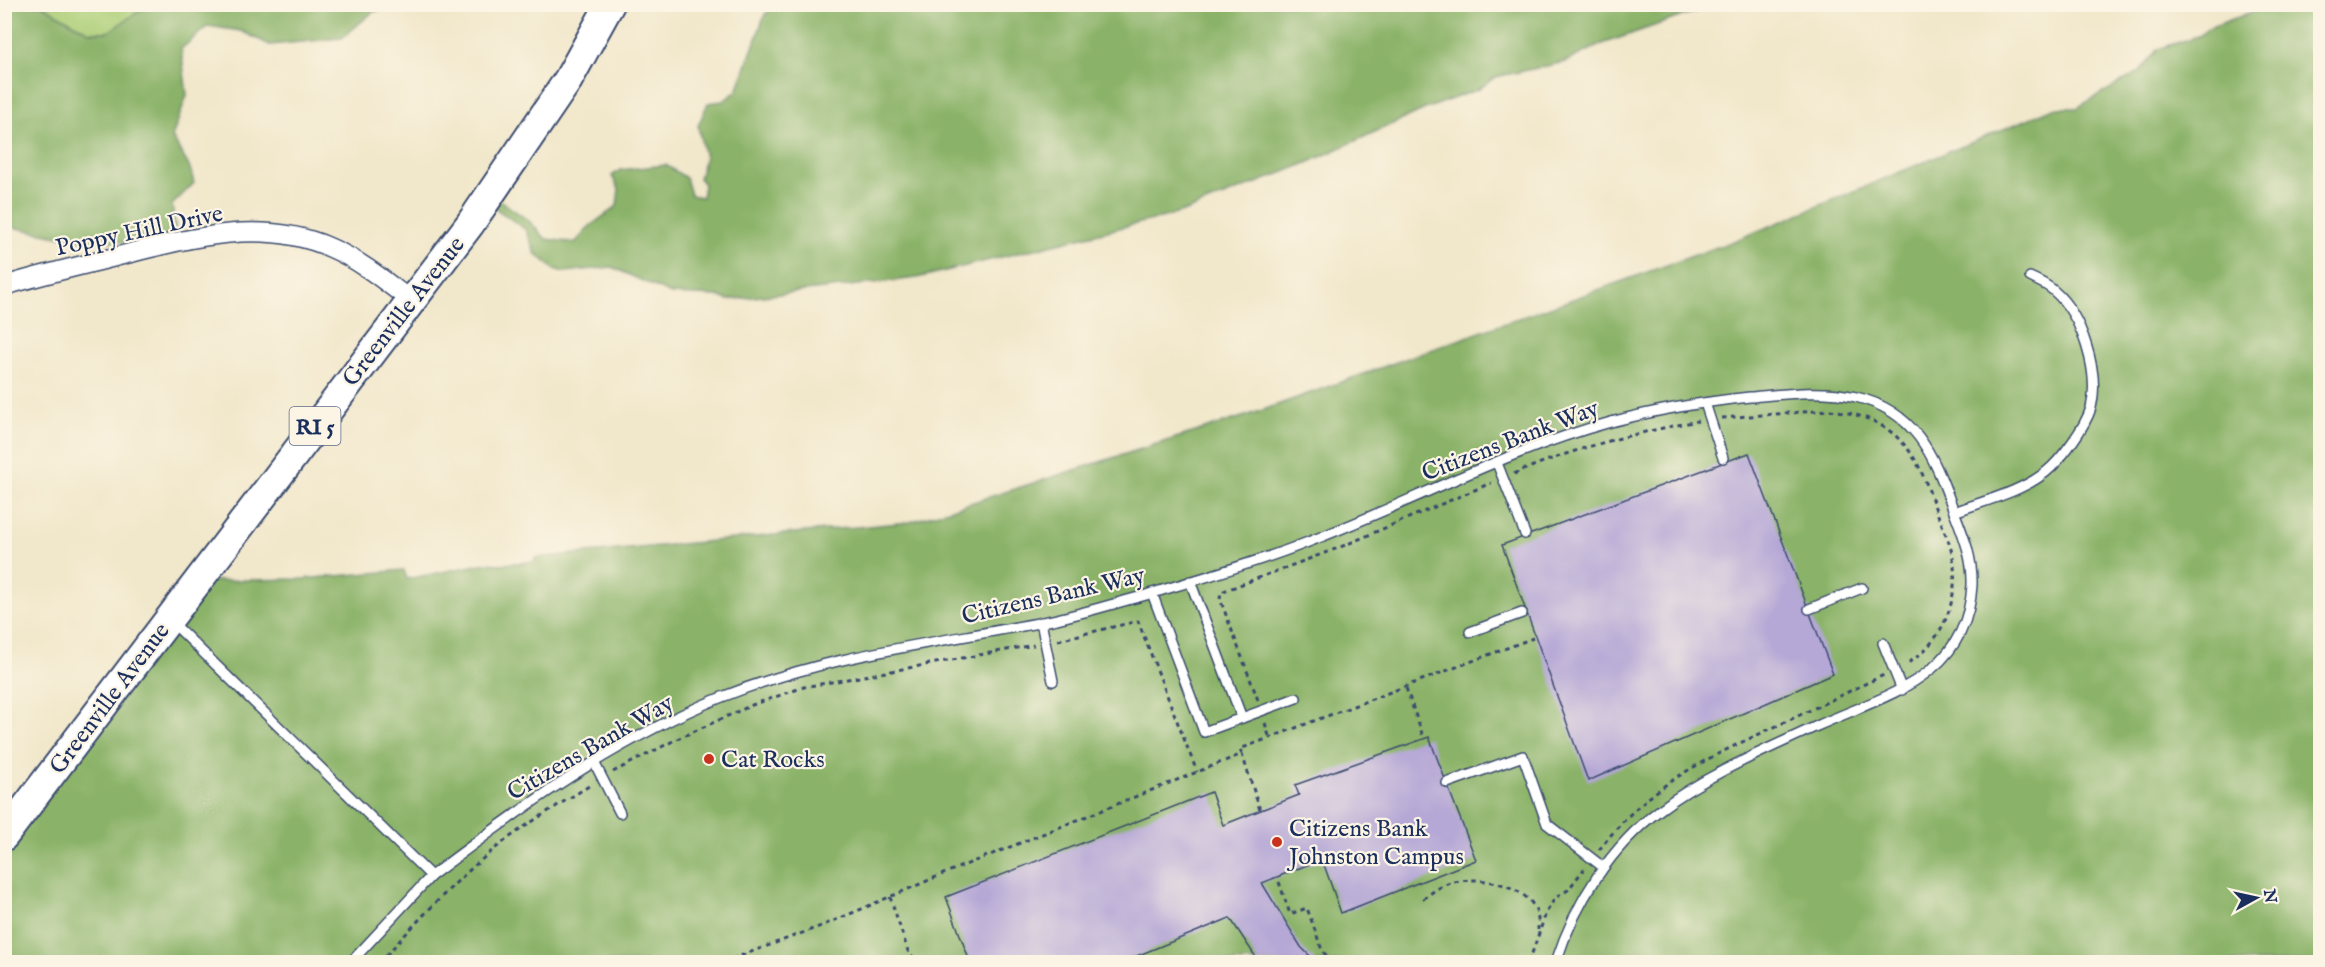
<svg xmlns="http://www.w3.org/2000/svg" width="2325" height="967" viewBox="0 0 2325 967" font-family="'IM FELL English',serif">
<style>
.green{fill:#adcf77;stroke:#647f6a;stroke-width:1.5}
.forest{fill:#8ab268;stroke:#527063;stroke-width:1.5}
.building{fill:#b5a7d6}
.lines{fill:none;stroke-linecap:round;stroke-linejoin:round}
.service-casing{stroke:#3b4b6e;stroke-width:12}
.minor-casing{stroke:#3b4b6e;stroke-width:21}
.primary-casing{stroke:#3b4b6e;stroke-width:32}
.path{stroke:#3b4b6e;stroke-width:3;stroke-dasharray:4.5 4.5;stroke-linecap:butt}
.service{stroke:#fff;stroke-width:9}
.minor{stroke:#fff;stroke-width:18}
.primary{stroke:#fff;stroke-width:28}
.poi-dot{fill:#c8321e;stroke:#fcf5e5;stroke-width:2}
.labels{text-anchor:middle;stroke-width:4.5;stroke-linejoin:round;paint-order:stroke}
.shield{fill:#fcf5e5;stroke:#5e6a86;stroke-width:1.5}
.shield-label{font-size:22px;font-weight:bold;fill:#1b2f5e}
.street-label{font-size:24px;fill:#1b2f5e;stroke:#fcf5e5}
.poi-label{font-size:24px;fill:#1b2f5e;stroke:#fcf5e5;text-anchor:start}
</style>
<rect width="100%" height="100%" fill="#fcf5e5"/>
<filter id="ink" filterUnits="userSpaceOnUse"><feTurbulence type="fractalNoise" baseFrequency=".0167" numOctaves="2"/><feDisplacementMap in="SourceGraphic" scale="12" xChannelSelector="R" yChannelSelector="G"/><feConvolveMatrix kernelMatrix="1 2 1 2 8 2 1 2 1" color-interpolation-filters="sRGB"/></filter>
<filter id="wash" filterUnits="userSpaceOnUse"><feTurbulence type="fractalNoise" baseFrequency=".008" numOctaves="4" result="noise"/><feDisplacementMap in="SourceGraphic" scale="24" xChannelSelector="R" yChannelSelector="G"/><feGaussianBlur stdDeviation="1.35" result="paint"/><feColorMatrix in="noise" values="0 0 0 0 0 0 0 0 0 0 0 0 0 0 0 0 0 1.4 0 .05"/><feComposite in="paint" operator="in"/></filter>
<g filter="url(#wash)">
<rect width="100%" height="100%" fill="#f1e7ca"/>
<path class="green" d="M41,5H148L109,32H89Z"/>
<g class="forest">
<path d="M5,5H41L89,32H108L148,5H399L373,12L342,38L270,45L241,31L208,26L181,49L187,95L172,137L190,168L194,183L172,205L176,235L139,243L79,240L5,226Z"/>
<path d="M777,5H1714L1602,44L1565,62L1495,77L1479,89L1425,109L1307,163L1180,213L917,278L728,300L718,296L671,294L612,267L564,272L554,269L535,253L526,230L488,203L494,196L529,221L546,239L575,243L590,226L617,206L619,189L612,176L620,170L666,165L686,178L691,195L702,197L704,184L699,178L705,158L698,126L708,103L723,101L737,91L765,14Z"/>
<path d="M2270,5H2320V962H5L4,838L204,581L302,579L404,570L407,579L487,563L499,564L534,562L535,558L910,522L1252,414L1734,241L2054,108H2077L2139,72L2158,49L2201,35L2206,29Z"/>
</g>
<g id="blocks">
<g class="building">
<path d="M1749,453L1833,674L1588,781L1502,545Z"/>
<path d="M1429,737L1476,860L1341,913L1322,859L1262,883L1301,947L1316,962H1259L1230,918L1122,962H970L946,897L1211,792L1223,825L1299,795L1295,785Z"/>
</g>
</g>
</g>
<g filter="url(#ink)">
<use href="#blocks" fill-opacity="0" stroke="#3b4b6e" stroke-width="1.5"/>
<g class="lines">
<g class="service-casing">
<g id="service">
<path d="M1705,403L1723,458"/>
<path d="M1497,463L1525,534"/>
<path d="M1954,512C1984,501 2021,492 2046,472C2062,459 2085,427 2091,408C2100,373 2082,315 2054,291C2048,285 2038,281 2030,277"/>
<path d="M1190,581L1242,718"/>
<path d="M1152,593L1204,732L1296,698"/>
<path d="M1809,609L1862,588"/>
<path d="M172,622L431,876L351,962"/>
<path d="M1041,622L1053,681"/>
<path d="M1470,632L1522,613"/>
<path d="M1883,643L1902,690"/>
<path d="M594,762L620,813"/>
<path d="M1447,783L1523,756L1547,824L1603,867"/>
<path d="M431,876C522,807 615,740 722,697C829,654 932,644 1043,622C1078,615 1112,604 1146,595C1199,579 1252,564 1303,544C1406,505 1504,451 1611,422C1656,410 1703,402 1750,397C1784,394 1822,389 1856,397C1915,411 1933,454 1952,506C1962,532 1973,556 1972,585C1967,678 1887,694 1817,726C1766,750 1706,775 1661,809C1611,846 1575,903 1556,962"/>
</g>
</g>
<g class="minor-casing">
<path id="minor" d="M4,286C40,275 75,267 111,258C182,240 260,216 331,248C361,261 385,281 411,301"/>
</g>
<g class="primary-casing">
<path id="primary" d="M4,836L470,224L568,80L610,4"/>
</g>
<g class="path">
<path d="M1722,418L1830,410C1857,413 1881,421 1900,440C1918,458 1926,482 1934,505C1940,521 1948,537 1952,553C1961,595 1945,642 1906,664"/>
<path d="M1514,474C1573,448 1635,433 1698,421"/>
<path d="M1058,640L1138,621L1197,772"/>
<path d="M1406,688L1424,739"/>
<path d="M1258,700L1220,599L1221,592L1338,548L1491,483"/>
<path d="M1265,723L1270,739"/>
<path d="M1242,754L1240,749L1533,638"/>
<path d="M613,772L675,740L752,705L804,687L1034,645"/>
<path d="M1599,850C1646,787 1699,762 1768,730C1807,712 1845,693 1884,675"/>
<path d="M1279,882L1290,914L1307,908L1322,950L1331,962"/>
<path d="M890,897L908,951L917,962"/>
<path d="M1423,899C1432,892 1440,886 1451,883C1476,875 1521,883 1535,908C1539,915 1538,923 1538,930"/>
<path d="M380,962C422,916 466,868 517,832C541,815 567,800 592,784"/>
<path d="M724,962L824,925L955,869L1242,754L1260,810"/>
<path d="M1529,962L1546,913L1555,898L1568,890L1584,869"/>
</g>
<use href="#service" class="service"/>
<use href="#minor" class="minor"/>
<use href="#primary" class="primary"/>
</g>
</g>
<g class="poi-dot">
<circle cx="709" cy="759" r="6"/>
<circle cx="1277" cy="842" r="6"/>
</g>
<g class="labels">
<rect class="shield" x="289.5" y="407" width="51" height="38" rx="4.5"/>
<g class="shield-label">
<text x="315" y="434">RI 5</text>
</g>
<g class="street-label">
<text transform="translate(139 230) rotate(-12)" y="8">Poppy Hill Drive</text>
<text transform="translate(403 311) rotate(-52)" y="8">Greenville Avenue</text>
<text transform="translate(1510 440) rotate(-21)" y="8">Citizens Bank Way</text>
<text transform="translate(1053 595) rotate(-13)" y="8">Citizens Bank Way</text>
<text transform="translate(109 698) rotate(-53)" y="8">Greenville Avenue</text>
<text transform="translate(590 747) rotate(-30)" y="8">Citizens Bank Way</text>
</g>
<g class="poi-label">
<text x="721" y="767">Cat Rocks</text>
<text x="1289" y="836">Citizens Bank<tspan x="1289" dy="28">Johnston Campus</tspan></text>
</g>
</g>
<rect width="2325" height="967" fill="none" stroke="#fcf5e5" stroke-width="24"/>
<g transform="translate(2256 898) rotate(82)" stroke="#fcf5e5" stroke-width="4.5" paint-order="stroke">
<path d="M0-4.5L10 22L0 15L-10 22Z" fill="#1b2f5e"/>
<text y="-9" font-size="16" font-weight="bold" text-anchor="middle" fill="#1b2f5e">N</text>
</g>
</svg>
